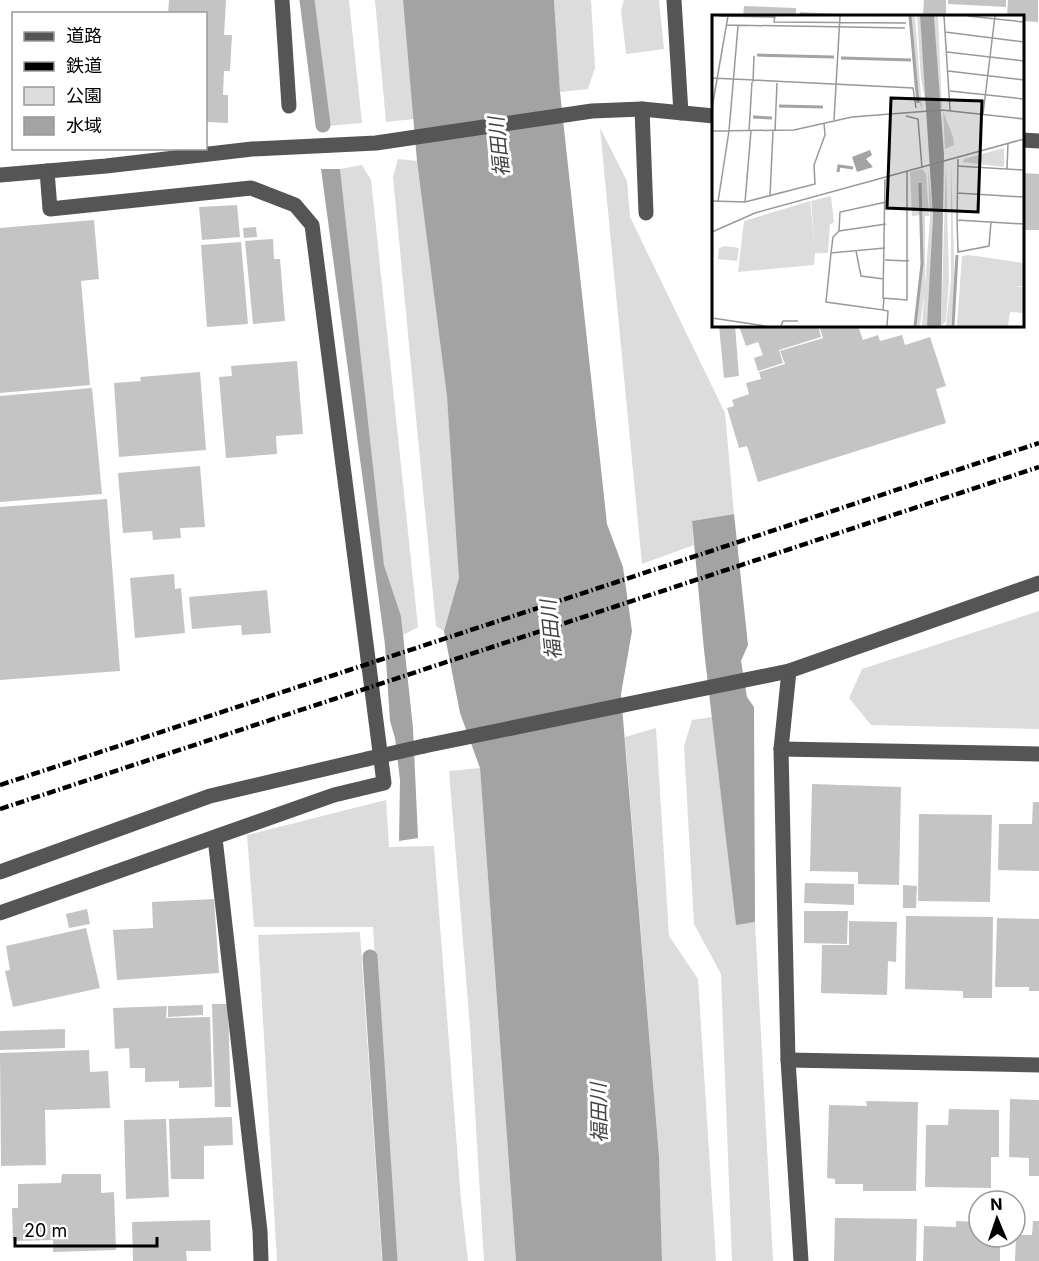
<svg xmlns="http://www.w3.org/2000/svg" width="1039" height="1261" viewBox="0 0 1039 1261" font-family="Inter,'Noto Sans JP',sans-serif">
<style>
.green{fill:#dcdcdc}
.water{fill:#a3a3a3}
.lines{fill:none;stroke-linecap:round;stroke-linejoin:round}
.stream{stroke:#a3a3a3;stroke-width:15}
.building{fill:#c4c4c4}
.minor{stroke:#555;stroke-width:15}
.rail{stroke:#000;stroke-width:4.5;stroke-dasharray:9 3 1.5 3;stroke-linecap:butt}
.minor-bridge{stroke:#555;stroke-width:15}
.labels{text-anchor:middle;stroke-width:6;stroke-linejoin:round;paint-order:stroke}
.water-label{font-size:20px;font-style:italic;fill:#444;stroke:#fff}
.inset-river{fill:none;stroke:#a3a3a3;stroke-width:3}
.inset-road{fill:none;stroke:#999;stroke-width:1.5}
.view{fill:#000;fill-opacity:0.15;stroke:#000;stroke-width:3}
.inset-edge{fill:none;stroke:#000;stroke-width:3}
</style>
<rect width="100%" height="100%" fill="#fff"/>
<g class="green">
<path d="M311,0H349L362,123L327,126Z"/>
<path d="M375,0H403L414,119L386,122Z"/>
<path d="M554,0H591L595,68L588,89L560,92Z"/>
<path d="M624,0H659L664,49L626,54L621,10Z"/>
<path d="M600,128L627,181L630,217L725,413L734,514L692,521L694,545L642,564Z"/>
<path d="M398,159L417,161L447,397L460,578L444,631L436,626L393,177Z"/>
<path d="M362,165L371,180L418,627L403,635L401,616L384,565L340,169Z"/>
<path d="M1039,611V729L871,725L849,698L862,669Z"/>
<path d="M712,717L736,924L755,922L773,1261H732L721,974L694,924L684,746L692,720Z"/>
<path d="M656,728L669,936L698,979L716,1261H662L659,1156L625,737Z"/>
<path d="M480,768L516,1261H484L470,1027L449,771Z"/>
<path d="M386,800L389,847L434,846L461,1200L468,1261H395L373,927H254L247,835Z"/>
<path d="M360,932L382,1261H277L258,935Z"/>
</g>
<g class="water">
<path d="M403,0H554L560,92L607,524L623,567L632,631L621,694L659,1156L662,1261H516L480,768L460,713L444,631L459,578L447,397L417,161Z"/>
<path d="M321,169H340L384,565L401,616L413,728L418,838L399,841L400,780L395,738L390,721L385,645Z"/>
<path d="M734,514L748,645L741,661L747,697L754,707L755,922L736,925L704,650L692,521Z"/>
</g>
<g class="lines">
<g class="stream">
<path d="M307,0L323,125"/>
<path d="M370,957L390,1261"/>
</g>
</g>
<g class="building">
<path d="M169,0H226L224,35H232L230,71H224L223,95H228V123L206,122V14H168Z"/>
<path d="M924,0H946V15L923,14Z"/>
<path d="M948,0H1006V7L948,4Z"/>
<path d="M1008,0H1038V22L1022,21V16H1007Z"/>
<path d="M744,6L796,8V16H743Z"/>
<path d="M800,12L853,15V16H800Z"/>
<path d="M1022,173L1039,174V230H1022Z"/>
<path d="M237,205L240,237L202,240L199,207Z"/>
<path d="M94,220L99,279L81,281L90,385L0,393V228Z"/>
<path d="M256,227L257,237L244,238L243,228Z"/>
<path d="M273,239L274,259H280L285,321L253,324L245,241Z"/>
<path d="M241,242L248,324L207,327L201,245Z"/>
<path d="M719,326H735L739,376L724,378Z"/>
<path d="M739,326H818L821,337L779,350L783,363L758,371L754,358L763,355L758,342L746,346Z"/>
<path d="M819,326H858L863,340L878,335L880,341L902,335L905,345L930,337L946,386L936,389L946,423L758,482L747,446L739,448L727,408L734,406L732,400L749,394L746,383L761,379L759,372L785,364L780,351L823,338Z"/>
<path d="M297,361L303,434L276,436L277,454L226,458L219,377L232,376L231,366Z"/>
<path d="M200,372L206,450L119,457L114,383L141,381L140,377Z"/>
<path d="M92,388L102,494L0,502V396Z"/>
<path d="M200,466L205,527L180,528L181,538L153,540L152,531L123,533L118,473Z"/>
<path d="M107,499L120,671L0,680V507Z"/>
<path d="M174,574L175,589L181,588L185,633L135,638L130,578Z"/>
<path d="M267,590L271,633L242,635L241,625L192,629L189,597Z"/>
<path d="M812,784L901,787L899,885L858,884V872L810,871Z"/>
<path d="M1033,802H1039V871L998,870L999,824H1032Z"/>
<path d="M919,814L992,815L990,902L918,901Z"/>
<path d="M805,883L854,884V905L804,903Z"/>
<path d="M903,885L917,886L916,908H903Z"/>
<path d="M214,899L219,973L117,980L113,930L153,928L152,902Z"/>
<path d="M87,909L90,924L69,928L66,914Z"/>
<path d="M804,911H848L847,944L804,943Z"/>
<path d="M906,916L993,917L992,998H963V991L905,989Z"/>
<path d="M997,918L1039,919V991H1029V987H995Z"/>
<path d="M849,921L897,922L896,962L888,961L887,995L821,993L822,945H849Z"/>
<path d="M86,928L100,988L13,1007L5,971L10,970L6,946Z"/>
<path d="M212,1004H228L231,1107H215Z"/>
<path d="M203,1005V1015L168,1017V1006Z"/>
<path d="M167,1006L166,1018L210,1017L212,1087L179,1088V1081L145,1082V1068H130L129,1048L115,1049L113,1008Z"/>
<path d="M65,1029V1048L0,1050V1031Z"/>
<path d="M89,1050L90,1072L108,1071L110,1108L45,1110L46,1165L1,1166L0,1053Z"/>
<path d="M1010,1099L1039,1100V1176H1029V1158L1009,1157Z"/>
<path d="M866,1101L918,1102L916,1191H863V1184H835V1179L827,1178L829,1105L867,1106Z"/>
<path d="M949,1109L999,1110V1157H991V1188L925,1187L926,1125H948Z"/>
<path d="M232,1117L233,1145L204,1146V1179H171L169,1119Z"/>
<path d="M166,1119L169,1197L126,1199L124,1120Z"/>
<path d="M62,1174H101V1193L114,1192L116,1250L53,1252V1240L13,1241L12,1208H18V1184L61,1183Z"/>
<path d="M835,1218L917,1219L916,1261H834Z"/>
<path d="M210,1220L211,1251H186L187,1261H133L132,1222Z"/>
<path d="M956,1221L979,1222V1237H1000V1261H923L924,1226L956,1227Z"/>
<path d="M1033,1221H1039V1261H1015L1016,1235H1032Z"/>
</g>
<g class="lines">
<g class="minor">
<path d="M282,0L289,106"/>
<path d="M674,0L681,113"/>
<path d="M642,109L646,213"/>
<path d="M1022,140L1039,141"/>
<path d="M0,175L106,166L252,149L376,143L592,111L642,109L714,116"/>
<path d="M789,671L781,749L788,1060L801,1261"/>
<path d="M424,746L789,671L1039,583"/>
<path d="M781,749L1039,754"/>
<path d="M215,838L260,1231L261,1261"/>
<path d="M0,872L210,796L367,759"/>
<path d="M0,913L334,795L384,783L312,225L295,205L251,188L50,209L47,171"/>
<path d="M788,1060L1039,1065"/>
</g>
<g class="rail">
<path d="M0,785L1039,443"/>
<path d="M0,809L1039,467"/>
</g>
<path class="minor-bridge" d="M367,759L424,746"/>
</g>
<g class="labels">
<g class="water-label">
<text transform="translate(499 147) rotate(-96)" y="7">福田川</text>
<text transform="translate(551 630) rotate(-96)" y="7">福田川</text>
<text transform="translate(599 1113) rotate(-91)" y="7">福田川</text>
</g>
</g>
<g transform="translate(712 15)">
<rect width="312" height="312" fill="#fff"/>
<path d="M198,1H203L210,95L202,70ZM205,1H208L215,95L209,64ZM222,1H226L230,93H228ZM231,96L241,122L242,130L233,134ZM292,133V152L251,147L252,144ZM239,148L243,273L239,311H234L239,265ZM234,149L237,266L234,306L229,311ZM216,152L221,203L219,270L215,311H210L218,202ZM210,154L214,159L217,201H213V274L208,311H204L210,249L209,166V200L200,201L198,157ZM119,181L122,208L118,209L116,238H103L102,250L26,257L32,206L98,186L103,231L99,186ZM13,231L27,233L25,246L6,244L7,233ZM257,240L312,248V271H300L312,272L311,298L298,297L296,311H245L250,241Z" fill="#dcdcdc"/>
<path d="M208,1H222L232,140L229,311H215L221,202ZM158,135L160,140L154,144L161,152L145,157L140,142Z" fill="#a3a3a3"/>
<path class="inset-river" d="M198,1L206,88M45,40L122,42M129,43L199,45M67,91L111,92M41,102L60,103M126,157L127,151L141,153M203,311L210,249L208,168M241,311L245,240"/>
<path class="inset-road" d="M7,1L62,2M63,1L62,7L194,8M232,1L238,95M256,1L312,7M14,10L193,13M233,17L312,27M235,37L312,46M236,56L312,65M0,63L201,73L204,93M41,67L42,41M238,76L312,84M0,93L16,1M271,99L283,1M194,101L206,104L210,153M122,105L128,1M0,116L82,115L140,102L230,95L312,104M37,116L40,67M63,116L65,68M246,144L245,205L312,209M245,151L312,155M295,154L296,128M173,164L171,283L195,285V157M245,178L312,182M58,181L61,116M0,186L33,187L103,169L102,150L113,120L112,108M6,187L17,116L26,11M33,187L39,116M245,205L246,237L277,231L279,207M127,216L174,209M0,217L43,198L312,124M173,233L119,238L121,222L127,216L128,197L174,187M144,236L149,261L172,264M119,238L114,287L171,295L172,283M173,245L197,246M171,295L176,296L175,311M0,303L53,311M69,311L71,306H86"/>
<path class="view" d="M179,83L270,86L266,197L175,193Z"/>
<rect width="312" height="312" class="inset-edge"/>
</g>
<rect x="12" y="12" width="195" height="138" fill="#ffffff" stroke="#999999" stroke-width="1.5"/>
<rect x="24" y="32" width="30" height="9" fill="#555555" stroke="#999999" stroke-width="1.5"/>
<text x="66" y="42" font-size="18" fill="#000000">道路</text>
<rect x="24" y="62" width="30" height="9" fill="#000000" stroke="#999999" stroke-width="1.5"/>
<text x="66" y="72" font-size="18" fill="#000000">鉄道</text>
<rect x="24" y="87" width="30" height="18" fill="#dcdcdc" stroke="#999999" stroke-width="1.5"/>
<text x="66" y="102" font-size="18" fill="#000000">公園</text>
<rect x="24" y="117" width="30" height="18" fill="#a3a3a3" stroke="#999999" stroke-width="1.5"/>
<text x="66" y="132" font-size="18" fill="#000000">水域</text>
<g transform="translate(997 1219) rotate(358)"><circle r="28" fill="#ffffff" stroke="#999999" stroke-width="1.5"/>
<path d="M0-4.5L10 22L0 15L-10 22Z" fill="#000000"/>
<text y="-9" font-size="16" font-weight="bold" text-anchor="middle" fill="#000000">N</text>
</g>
<path d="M15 1237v9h142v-9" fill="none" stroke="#000000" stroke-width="3"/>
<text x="24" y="1237" font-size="18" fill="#000000" stroke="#ffffff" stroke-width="4.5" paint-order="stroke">20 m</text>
</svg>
